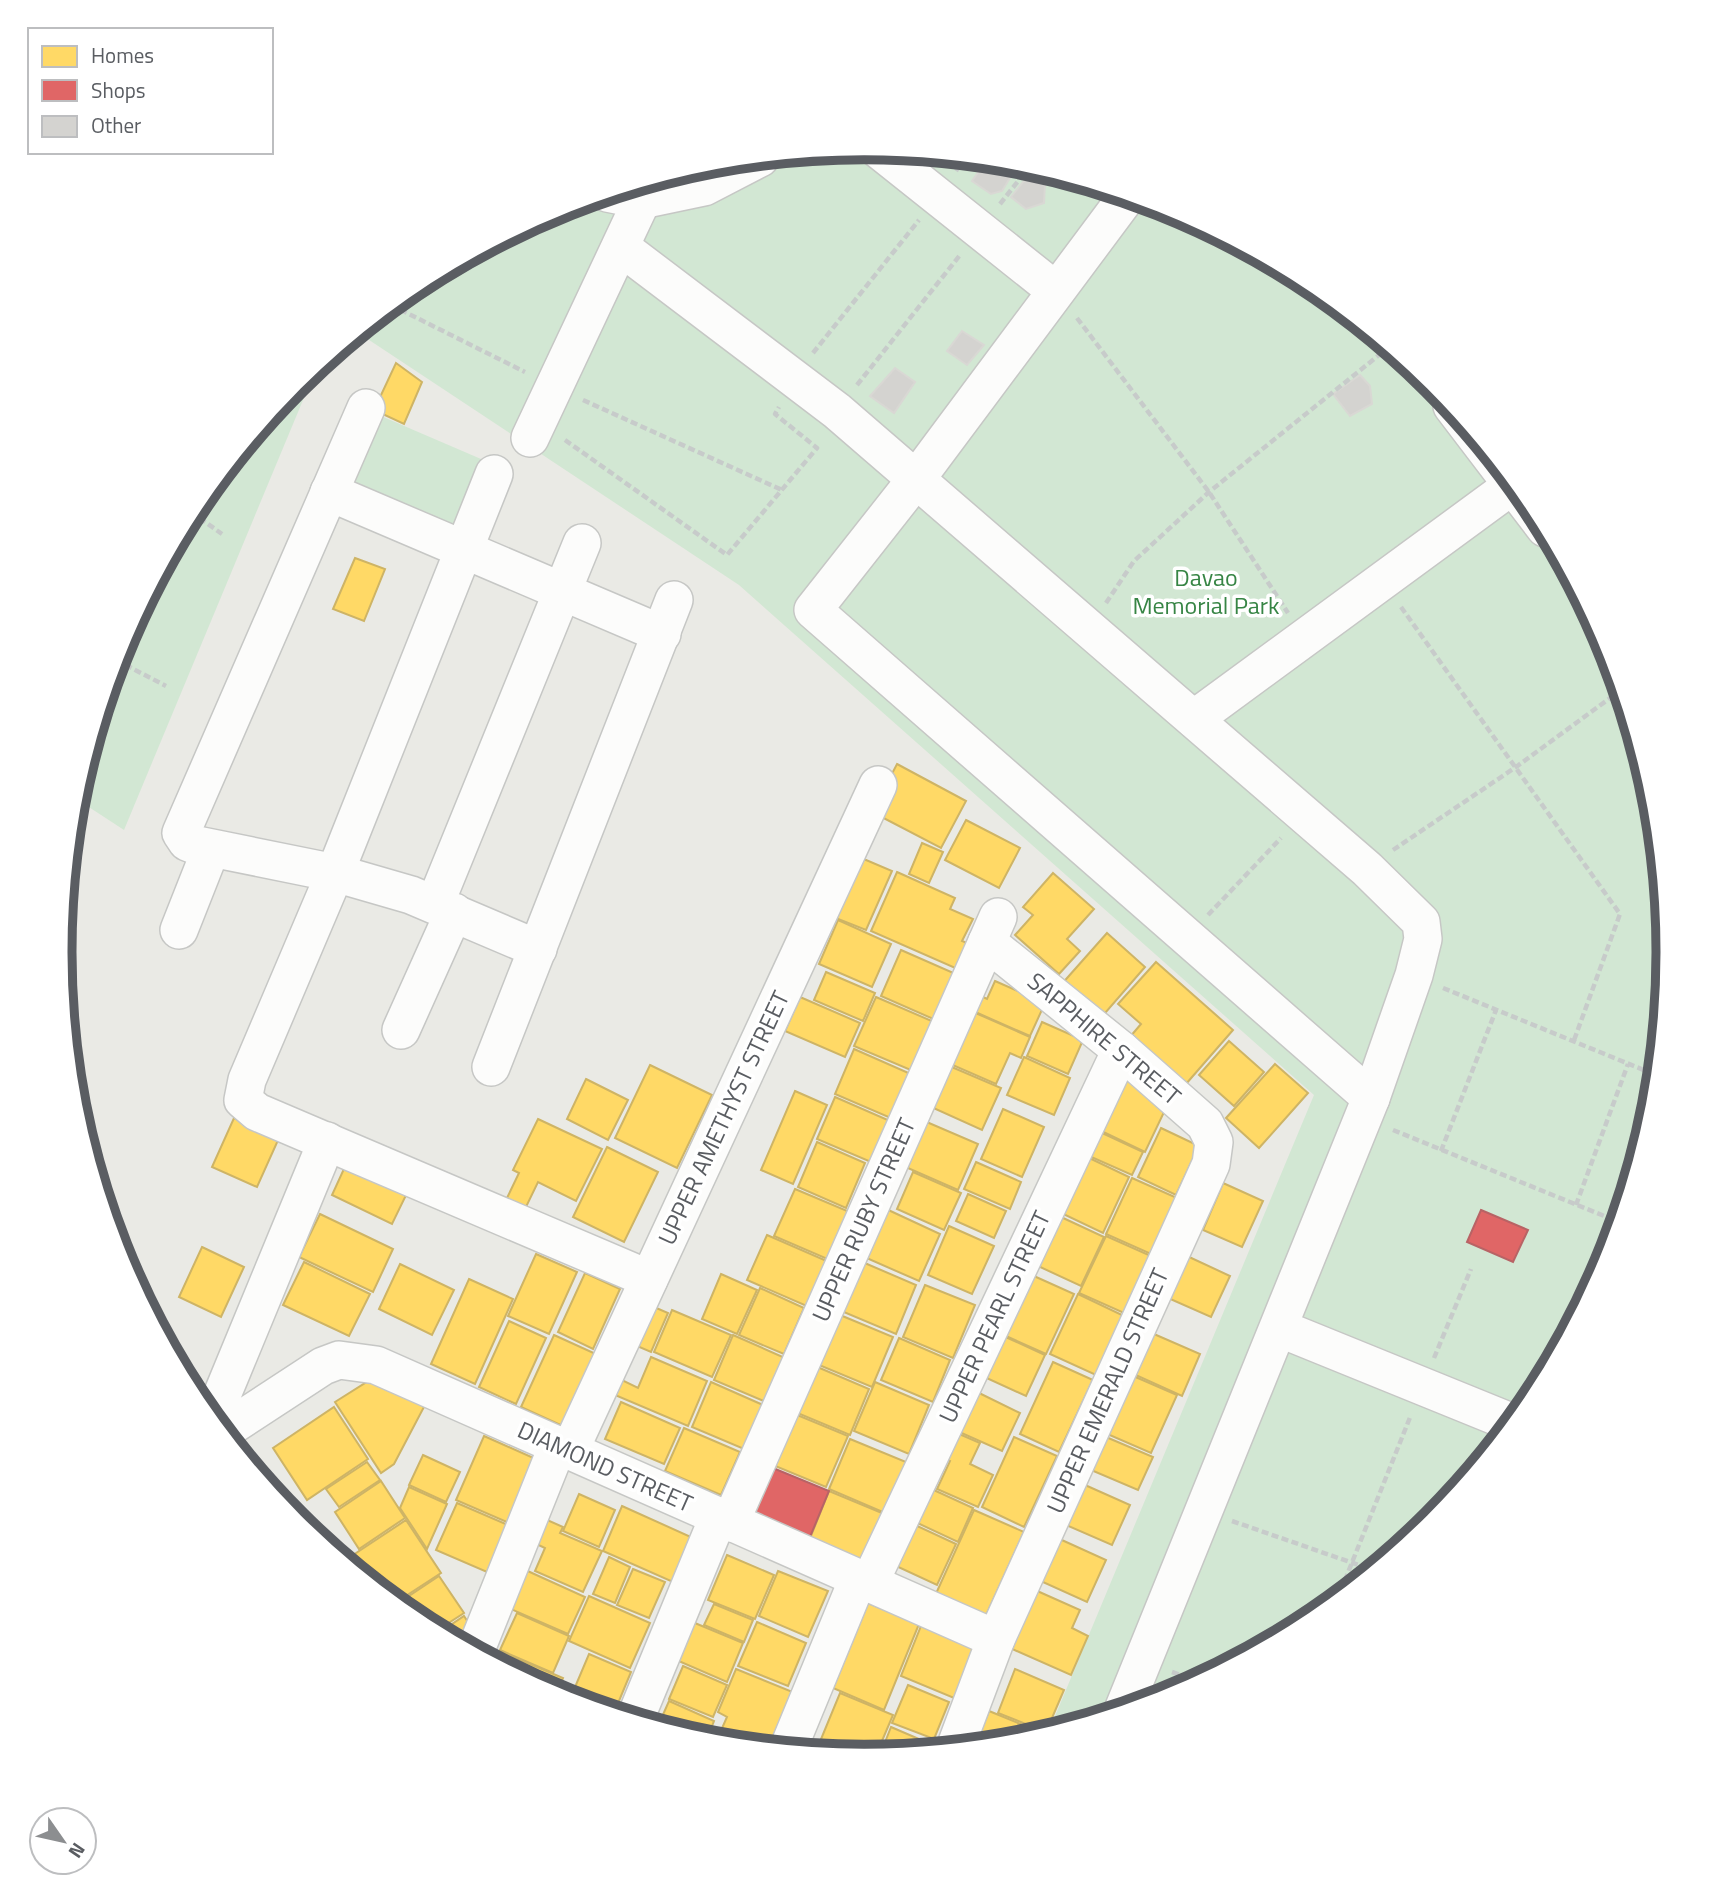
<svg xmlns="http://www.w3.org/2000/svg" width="1728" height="1904" viewBox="0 0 1728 1904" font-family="'Titillium Web',sans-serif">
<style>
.green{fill:#d2e7d3}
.homes{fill:#ffd966;stroke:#ceb465;stroke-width:2}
.shops{fill:#e06666;stroke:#b86365;stroke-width:2}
.building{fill:#d4d3d0;stroke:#d9d8d4;stroke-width:2}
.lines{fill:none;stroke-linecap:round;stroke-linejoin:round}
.minor-casing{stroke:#c6c7c5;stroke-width:40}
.path{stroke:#c7cbca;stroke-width:4.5;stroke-dasharray:7 3.5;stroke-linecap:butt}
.minor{stroke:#fcfcfb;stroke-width:37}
.labels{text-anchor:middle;stroke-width:7;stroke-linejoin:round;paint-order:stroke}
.park-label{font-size:24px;fill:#378545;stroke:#fff}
.street-label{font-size:24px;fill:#5a5d62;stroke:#fff}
.rim{fill:none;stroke:#5a5d62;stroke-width:9}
</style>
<rect width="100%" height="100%" fill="#eaeae5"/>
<g class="green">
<path d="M864,148L1021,163L1172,209L1311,283L1433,383L1533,505L1607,645L1653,795L1668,952L1653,1109L1607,1260L1533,1399L1433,1521L1311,1621L1171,1695L1048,1733L1314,1095L739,585L357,332L417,283L556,209L707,163Z"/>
<path d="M318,364L124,830L75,798L121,644L195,505L295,383Z"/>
<path d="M381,416L488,462L455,537L348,490Z"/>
</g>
<g class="homes">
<path d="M396,363L422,382L404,424L374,410Z"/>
<path d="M355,558L385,569L364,621L333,609Z"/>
<path d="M897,764L966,801L941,848L872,812Z"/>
<path d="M966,820L1020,848L999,888L945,860Z"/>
<path d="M922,843L943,852L929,883L909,874Z"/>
<path d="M859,857L892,871L866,930L833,917Z"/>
<path d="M897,872L955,898L950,909L973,919L962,941L974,946L962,971L871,931Z"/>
<path d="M1053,873L1094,909L1067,939L1080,951L1059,974L1015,935L1033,915L1023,907Z"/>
<path d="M838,920L891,944L872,987L819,964Z"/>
<path d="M1107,933L1145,967L1099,1020L1060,986Z"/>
<path d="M901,950L958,975L938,1021L881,996Z"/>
<path d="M1156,962L1233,1030L1179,1092L1124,1044L1141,1024L1118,1004Z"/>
<path d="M826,972L875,993L863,1021L814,1000Z"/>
<path d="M995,981L1045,1003L1030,1036L973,1011L979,995L987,999Z"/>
<path d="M800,997L860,1023L845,1057L785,1031Z"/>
<path d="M876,997L934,1022L913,1071L854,1046Z"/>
<path d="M971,1011L1030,1037L1021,1058L1010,1053L996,1084L948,1063Z"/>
<path d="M1042,1022L1083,1040L1068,1074L1027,1056Z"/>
<path d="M1229,1041L1264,1072L1234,1106L1199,1075Z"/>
<path d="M854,1049L913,1075L893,1119L835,1094Z"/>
<path d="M1024,1057L1070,1078L1054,1115L1007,1095Z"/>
<path d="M1275,1064L1308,1093L1259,1148L1226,1118Z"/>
<path d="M650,1065L712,1095L677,1168L615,1138Z"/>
<path d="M947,1065L1001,1088L982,1130L929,1106Z"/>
<path d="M1120,1069L1165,1110L1145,1152L1093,1127Z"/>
<path d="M586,1079L628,1100L608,1140L567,1119Z"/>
<path d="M795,1091L827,1105L793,1184L761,1170Z"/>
<path d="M835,1097L890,1121L871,1162L817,1139Z"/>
<path d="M1003,1109L1044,1127L1022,1177L981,1159Z"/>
<path d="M234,1118L279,1138L257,1187L212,1167Z"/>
<path d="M538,1119L602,1149L576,1201L538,1182L525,1209L506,1200L519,1173L513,1170Z"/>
<path d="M922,1120L978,1144L958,1190L901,1165Z"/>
<path d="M1161,1128L1199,1146L1176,1195L1138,1177Z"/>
<path d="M1100,1132L1143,1152L1132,1175L1089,1156Z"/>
<path d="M817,1142L865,1163L846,1208L798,1187Z"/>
<path d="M607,1147L658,1172L624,1242L573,1217Z"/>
<path d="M1083,1155L1129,1177L1103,1233L1057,1211Z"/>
<path d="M348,1160L409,1189L392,1224L332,1195Z"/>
<path d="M976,1162L1021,1182L1010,1209L964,1189Z"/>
<path d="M913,1172L961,1193L944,1230L897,1209Z"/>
<path d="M1132,1178L1177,1198L1151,1254L1106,1234Z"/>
<path d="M1223,1183L1263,1201L1242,1247L1203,1230Z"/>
<path d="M795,1189L852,1213L832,1261L774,1236Z"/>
<path d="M968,1194L1006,1211L994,1238L956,1221Z"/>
<path d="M884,1208L940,1234L919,1281L862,1256Z"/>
<path d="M320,1214L393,1249L373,1292L299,1257Z"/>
<path d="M1061,1217L1104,1237L1081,1286L1038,1266Z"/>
<path d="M949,1226L994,1246L972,1294L928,1275Z"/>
<path d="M767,1235L829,1262L809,1307L747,1280Z"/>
<path d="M1106,1236L1151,1256L1124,1313L1079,1293Z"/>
<path d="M202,1247L244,1267L221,1317L179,1297Z"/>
<path d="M536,1254L577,1272L549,1334L508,1316Z"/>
<path d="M1187,1256L1230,1276L1211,1317L1168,1298Z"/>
<path d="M860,1261L916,1285L896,1334L839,1310Z"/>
<path d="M304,1262L370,1294L349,1336L283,1305Z"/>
<path d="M400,1264L454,1290L432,1335L379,1309Z"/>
<path d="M1025,1272L1074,1294L1046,1354L997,1332Z"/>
<path d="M585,1273L620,1289L593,1349L558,1332Z"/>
<path d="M721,1274L757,1290L737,1334L702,1319Z"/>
<path d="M469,1279L513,1299L475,1384L431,1364Z"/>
<path d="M925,1285L975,1305L953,1358L903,1337Z"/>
<path d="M760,1288L804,1308L784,1354L739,1335Z"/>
<path d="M1078,1294L1124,1316L1096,1375L1050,1354Z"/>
<path d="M654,1307L668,1313L651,1352L637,1346Z"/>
<path d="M672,1310L731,1335L712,1377L654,1352Z"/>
<path d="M840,1315L893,1337L872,1387L819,1365Z"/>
<path d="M509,1321L546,1338L516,1404L479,1387Z"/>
<path d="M1147,1331L1200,1354L1182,1396L1129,1372Z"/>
<path d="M999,1334L1045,1355L1026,1396L980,1375Z"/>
<path d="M554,1335L598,1355L565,1427L521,1407Z"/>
<path d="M733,1335L785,1358L766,1402L714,1380Z"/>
<path d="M899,1338L950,1360L933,1402L881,1380Z"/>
<path d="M651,1357L707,1381L688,1426L615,1395L622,1380L638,1388Z"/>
<path d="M1053,1362L1093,1380L1059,1452L1020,1434Z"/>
<path d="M815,1366L869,1389L850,1435L795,1412Z"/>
<path d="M1131,1375L1177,1395L1151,1453L1105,1433Z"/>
<path d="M183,1377L195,1382L191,1391Z"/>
<path d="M370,1380L425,1405L394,1464L381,1473L335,1402Z"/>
<path d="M711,1382L763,1405L744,1449L692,1427Z"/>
<path d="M875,1382L929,1405L909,1454L854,1431Z"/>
<path d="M975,1391L1020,1413L1002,1451L957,1431Z"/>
<path d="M621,1402L680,1428L664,1464L605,1439Z"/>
<path d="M334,1407L368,1459L307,1500L273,1448Z"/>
<path d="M790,1412L848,1436L826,1487L768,1463Z"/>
<path d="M684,1428L740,1452L721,1495L665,1471Z"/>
<path d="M950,1430L980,1443L970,1464L993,1475L978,1507L937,1489L950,1461L938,1456Z"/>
<path d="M484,1436L538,1460L509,1523L456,1500Z"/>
<path d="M1014,1437L1057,1456L1024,1527L982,1507Z"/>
<path d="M1106,1437L1153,1457L1138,1490L1091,1470Z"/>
<path d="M850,1439L906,1462L885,1513L829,1489Z"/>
<path d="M423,1455L460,1472L446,1502L409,1485Z"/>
<path d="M367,1462L380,1480L339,1507L326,1489Z"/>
<path d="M381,1481L405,1518L359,1549L335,1512Z"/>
<path d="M1085,1485L1130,1505L1112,1545L1057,1521Z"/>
<path d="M925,1486L973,1508L958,1542L909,1519Z"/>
<path d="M409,1487L447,1504L427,1549L400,1508Z"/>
<path d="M829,1491L882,1513L862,1562L809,1541Z"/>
<path d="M579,1494L615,1510L599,1547L563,1531Z"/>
<path d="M457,1503L508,1525L487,1572L436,1550Z"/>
<path d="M622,1506L693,1538L673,1582L603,1551Z"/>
<path d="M974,1510L1024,1532L984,1620L934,1598Z"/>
<path d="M538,1516L563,1527L560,1533L602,1551L583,1592L535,1571L545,1548L528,1540Z"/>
<path d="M406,1520L441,1573L395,1603L344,1561Z"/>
<path d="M913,1524L956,1544L937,1585L894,1565Z"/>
<path d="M1053,1536L1106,1560L1087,1602L1034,1578Z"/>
<path d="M727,1555L774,1575L755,1619L708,1600Z"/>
<path d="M609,1557L630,1567L615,1603L593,1594Z"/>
<path d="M521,1568L585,1597L568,1634L504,1606Z"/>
<path d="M633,1569L665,1582L649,1618L617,1605Z"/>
<path d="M778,1571L828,1591L808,1637L759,1616Z"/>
<path d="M439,1576L464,1613L436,1631L397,1604Z"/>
<path d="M1035,1590L1080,1610L1072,1628L1088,1636L1071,1675L1010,1648Z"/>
<path d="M589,1596L650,1623L630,1668L569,1641Z"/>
<path d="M868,1603L919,1624L884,1710L833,1688Z"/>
<path d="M714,1604L753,1620L744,1642L704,1625Z"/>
<path d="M517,1613L569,1636L553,1673L500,1650Z"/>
<path d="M464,1616L475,1633L466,1647L439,1633Z"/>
<path d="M690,1621L743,1643L727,1682L674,1659Z"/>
<path d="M923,1621L977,1644L954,1698L901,1676Z"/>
<path d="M757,1622L806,1643L788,1686L738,1666Z"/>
<path d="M502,1652L563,1678L556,1695L497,1664Z"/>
<path d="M589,1654L631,1672L614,1713L570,1699Z"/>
<path d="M683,1666L727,1685L713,1717L669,1699Z"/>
<path d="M736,1669L795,1693L772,1747L716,1742L727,1717L718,1712Z"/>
<path d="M1015,1669L1064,1690L1046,1732L998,1713Z"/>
<path d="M908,1685L949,1702L934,1739L892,1723Z"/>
<path d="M840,1693L893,1715L876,1755H846L819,1744Z"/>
<path d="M669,1701L714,1721L706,1741L658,1726Z"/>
<path d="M989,1711L1045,1734L1021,1741L975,1746Z"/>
<path d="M891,1727L933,1745L931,1750L880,1755Z"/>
</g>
<g class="shops">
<path d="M1481,1210L1528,1230L1513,1262L1467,1242Z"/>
<path d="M768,1466L829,1491L810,1537L748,1511Z"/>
</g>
<g class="building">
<path d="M987,160H995L1013,173L1002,191L991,194L972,181Z"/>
<path d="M1037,168L1065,176L1059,183Z"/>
<path d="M1031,172L1045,184L1044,203L1026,209L1011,197Z"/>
<path d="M962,331L984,345L967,365L947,351Z"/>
<path d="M895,368L915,382L894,413L870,396Z"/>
<path d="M1360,375L1370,386L1372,404L1350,416L1333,394Z"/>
</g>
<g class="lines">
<g class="minor-casing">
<g id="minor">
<path d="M878,149L1055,290"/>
<path d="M607,193L642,200L704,187L760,158"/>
<path d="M1128,195L917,478L813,610L1371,1098"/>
<path d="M622,248L837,411L1367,869L1421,922L1423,939L1414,975L1371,1098L1123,1710"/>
<path d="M1452,406L1545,528"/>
<path d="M366,408L181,833L187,842L192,844L335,873L411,895L538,949"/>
<path d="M530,438L642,200"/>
<path d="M494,474L335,873L247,1080L243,1100L257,1112L649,1279"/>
<path d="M329,492L662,634"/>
<path d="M1194,719L1513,485"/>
<path d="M435,904L582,543"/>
<path d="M179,930L211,849"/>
<path d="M401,1030L454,912"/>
<path d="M491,1067L674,600"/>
<path d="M1279,1328L1513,1423"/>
<path d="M215,1424L220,1400L327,1141"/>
<path d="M222,1432L323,1366L339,1360L376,1365L996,1639"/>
<path d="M570,1450L878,785"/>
<path d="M730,1523L998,917"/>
<path d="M869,1584L1121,1050"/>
<path d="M475,1652L558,1445"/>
<path d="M635,1719L718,1518"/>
<path d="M955,1748L996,1639L1211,1164L1214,1142L1205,1124L1121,1050L987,942"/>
<path d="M788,1749L858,1579"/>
</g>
</g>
<g class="path">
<path d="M956,171L966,158"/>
<path d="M1000,204L1030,166"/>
<path d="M391,305L525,372"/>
<path d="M1077,318L1209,492L1288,613"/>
<path d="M813,353L919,220"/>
<path d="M857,385L960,255"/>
<path d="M583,400L782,490"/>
<path d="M565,440L727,555L817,448L775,414L779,407"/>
<path d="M191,512L222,534"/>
<path d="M1106,603L1134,561L1209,492L1389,347"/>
<path d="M1401,607L1620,914L1573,1043"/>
<path d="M116,660L166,686"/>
<path d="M1393,850L1516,767L1621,690"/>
<path d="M1208,915L1281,838"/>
<path d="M1443,988L1656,1075"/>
<path d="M1393,1130L1619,1222"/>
<path d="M1441,1151L1496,1010"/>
<path d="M1576,1205L1628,1064"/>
<path d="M1434,1358L1471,1269"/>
<path d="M1232,1521L1373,1570"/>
<path d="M1337,1600L1411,1415"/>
<path d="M1172,1672L1198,1681"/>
</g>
<use href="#minor" class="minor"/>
</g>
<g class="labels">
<g class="park-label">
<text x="1206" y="586">Davao<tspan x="1206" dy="28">Memorial Park</tspan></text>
</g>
<g class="street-label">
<text transform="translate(1104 1039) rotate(40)" y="8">SAPPHIRE STREET</text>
<text transform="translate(724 1118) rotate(-65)" y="8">UPPER AMETHYST STREET</text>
<text transform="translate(864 1220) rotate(-66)" y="8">UPPER RUBY STREET</text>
<text transform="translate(995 1317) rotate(-65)" y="8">UPPER PEARL STREET</text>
<text transform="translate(1108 1391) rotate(-66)" y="8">UPPER EMERALD STREET</text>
<text transform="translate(605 1467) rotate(24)" y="8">DIAMOND STREET</text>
</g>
</g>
<path d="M0 0H1728V1904H0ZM72 952a792 792 0 1 1 1584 0a792 792 0 1 1-1584 0Z" fill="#fff" fill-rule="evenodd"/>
<path class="rim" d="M72 952a792 792 0 1 1 1584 0a792 792 0 1 1-1584 0Z"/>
<rect x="28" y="28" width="245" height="126" fill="#ffffff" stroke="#bdbec0" stroke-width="2"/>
<rect x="42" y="46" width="35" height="21" fill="#ffd966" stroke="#bdbec0" stroke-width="2"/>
<text x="91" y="63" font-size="21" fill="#5a5d62">Homes</text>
<rect x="42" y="80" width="35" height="21" fill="#e06666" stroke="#bdbec0" stroke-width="2"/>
<text x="91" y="98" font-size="21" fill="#5a5d62">Shops</text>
<rect x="42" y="116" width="35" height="21" fill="#d4d3d0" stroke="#bdbec0" stroke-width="2"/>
<text x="91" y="133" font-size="21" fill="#5a5d62">Other</text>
<g transform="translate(63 1841) rotate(124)"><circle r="33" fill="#ffffff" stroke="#bdbec0" stroke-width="2"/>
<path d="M0-5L12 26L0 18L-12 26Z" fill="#8c8e90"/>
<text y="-10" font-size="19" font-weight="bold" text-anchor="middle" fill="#5a5d62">N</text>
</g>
</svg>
